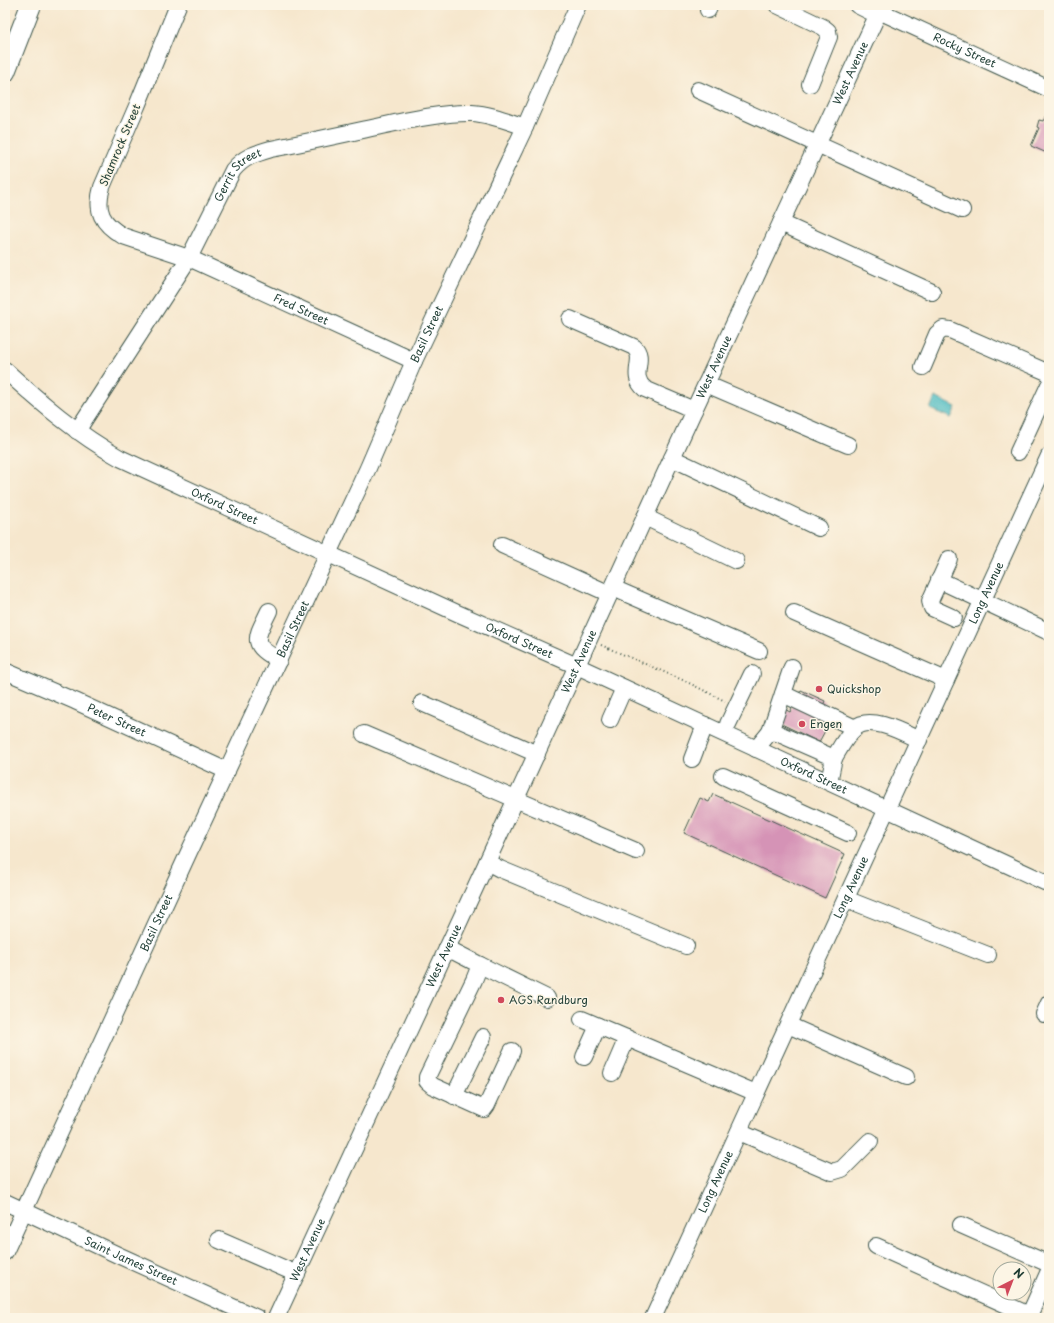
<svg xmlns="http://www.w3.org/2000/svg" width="1054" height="1323" viewBox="0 0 1054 1323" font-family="'Playpen Sans',sans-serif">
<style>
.water{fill:#4dbcc2;stroke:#367c7b}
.building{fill:#d593b6}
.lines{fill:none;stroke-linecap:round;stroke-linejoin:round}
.minor-casing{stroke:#3f564b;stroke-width:18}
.major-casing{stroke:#3f564b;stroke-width:22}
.path{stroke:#3f564b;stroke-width:2;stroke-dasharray:1 3;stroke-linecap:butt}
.minor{stroke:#fff;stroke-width:16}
.major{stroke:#fff;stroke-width:20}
.poi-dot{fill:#d1495b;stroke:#fcf5e5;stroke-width:1.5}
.labels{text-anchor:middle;stroke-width:3;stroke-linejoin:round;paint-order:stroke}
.street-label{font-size:11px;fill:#1f3d34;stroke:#fcf5e5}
.poi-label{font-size:11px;fill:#1f3d34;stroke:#fcf5e5;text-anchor:start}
</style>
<rect width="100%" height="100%" fill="#fcf5e5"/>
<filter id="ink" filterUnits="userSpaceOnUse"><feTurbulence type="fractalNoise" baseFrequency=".025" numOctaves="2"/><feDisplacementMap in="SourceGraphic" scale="8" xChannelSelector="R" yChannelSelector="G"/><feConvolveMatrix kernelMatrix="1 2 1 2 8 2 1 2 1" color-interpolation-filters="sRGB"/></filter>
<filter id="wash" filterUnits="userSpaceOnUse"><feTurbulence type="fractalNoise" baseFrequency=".012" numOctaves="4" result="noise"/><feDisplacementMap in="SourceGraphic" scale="16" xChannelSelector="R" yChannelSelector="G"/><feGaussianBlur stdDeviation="0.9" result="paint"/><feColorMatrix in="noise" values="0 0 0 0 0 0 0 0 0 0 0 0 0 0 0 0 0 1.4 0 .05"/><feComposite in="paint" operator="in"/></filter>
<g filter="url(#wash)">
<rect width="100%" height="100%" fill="#f6e7cd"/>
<path class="water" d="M935,397L956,407L951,418L930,409Z"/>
<g id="blocks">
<g class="building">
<path d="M1045,117L1049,119V154L1031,146L1039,128L1037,127L1039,120L1043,121Z"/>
<path d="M801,690L825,701L815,723L826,729L819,742L771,719L777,705L790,712Z"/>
<path d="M713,794L845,854L825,898L684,833L700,798L709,802Z"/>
</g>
</g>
</g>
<g filter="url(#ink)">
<use href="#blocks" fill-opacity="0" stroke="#3f564b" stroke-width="1"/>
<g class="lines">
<g class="minor-casing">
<g id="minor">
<path id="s1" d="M178,5L137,106L102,187C95,211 102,224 123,236L189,258L414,361"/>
<path d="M777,5L823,27L828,31L829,37L810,84"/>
<path d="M857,5L869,11H879"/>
<path id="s2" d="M874,5L879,11L1049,89"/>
<path d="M708,10L710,5"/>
<path d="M698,90L962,210"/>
<path d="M781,223L932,292"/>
<path d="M570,319L634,347C647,359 628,375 645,389L694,410"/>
<path d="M923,367L937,334L943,329L950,330L1049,373"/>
<path id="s3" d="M5,370C41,403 77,434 120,458L457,613L577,666L1049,884"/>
<path d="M706,384L848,445"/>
<path id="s4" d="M77,431L189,258L233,170C244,157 254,154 271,149C308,142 344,134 381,126C408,120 445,112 472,113C490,114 507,121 525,127"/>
<path d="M1018,452L1049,385"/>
<path d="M672,458L819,528"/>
<path d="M645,517L736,561"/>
<path d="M502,545L610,594"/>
<path d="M949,559L930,601L932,608L954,618"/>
<path d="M939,580L1049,632"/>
<path d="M613,588L759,651"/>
<path d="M269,611C256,638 249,644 279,660"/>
<path d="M794,613L946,680"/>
<path id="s5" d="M5,671L75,701L227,771"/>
<path d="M783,694L855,728"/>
<path d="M422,703L537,754"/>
<path d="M610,720L624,688"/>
<path d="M728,724L752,674"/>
<path d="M770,732L792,667"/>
<path d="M364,734L636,851"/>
<path d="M756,749L770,732L777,733L834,758L829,782"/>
<path d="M834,758C840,748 846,736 855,728C870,714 904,733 919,740"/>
<path d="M692,759L705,725"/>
<path d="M723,776L848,833"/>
<path d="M487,862L500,869L686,946"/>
<path d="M846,899L988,955"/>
<path d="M447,948L480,965L474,980L427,1077V1081L433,1086L484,1109L487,1105L512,1051"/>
<path d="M480,965L547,998"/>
<path d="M1044,1014L1049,1003"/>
<path d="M582,1019L756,1093"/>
<path d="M788,1025L906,1077"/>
<path d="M584,1057L598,1026"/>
<path d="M612,1073L627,1038"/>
<path d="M454,1096L483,1037"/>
<path d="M739,1132L832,1172L842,1169L870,1141"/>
<path id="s6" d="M5,1202L120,1256L257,1318"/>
<path d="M961,1225L1049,1264"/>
<path d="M219,1240L297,1274"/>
<path d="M876,1246L1029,1315"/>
<path id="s7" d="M5,1252L188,854L368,468L414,361L525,127L578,5"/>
<path id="s8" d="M276,1318L487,862L694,410L882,5"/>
<path id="s9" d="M653,1318L1049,456"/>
<path d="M1028,1318L1049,1271"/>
</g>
</g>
<g class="major-casing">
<path id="major" d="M5,72L31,5"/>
</g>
<path class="path" d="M601,645L685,681L725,701"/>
<use href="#minor" class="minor"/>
<use href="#major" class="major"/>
</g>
</g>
<g class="poi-dot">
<circle cx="819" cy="689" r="4"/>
<circle cx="802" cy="724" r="4"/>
<circle cx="501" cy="1000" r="4"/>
</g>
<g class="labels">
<g class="street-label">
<text dy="4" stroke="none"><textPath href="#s2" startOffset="102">Rocky Street</textPath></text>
<text dy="4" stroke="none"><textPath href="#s8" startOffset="1371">West Avenue</textPath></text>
<text transform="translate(120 145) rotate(-67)" y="4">Shamrock Street</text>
<text dy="4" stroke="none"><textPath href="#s4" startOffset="304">Gerrit Street</textPath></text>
<text dy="4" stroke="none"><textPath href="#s1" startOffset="449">Fred Street</textPath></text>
<text dy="4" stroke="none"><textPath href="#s7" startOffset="1010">Basil Street</textPath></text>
<text dy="4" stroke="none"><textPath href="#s8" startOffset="1047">West Avenue</textPath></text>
<text dy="4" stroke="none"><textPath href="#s3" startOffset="260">Oxford Street</textPath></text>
<text dy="4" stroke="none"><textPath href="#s9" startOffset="798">Long Avenue</textPath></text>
<text dy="4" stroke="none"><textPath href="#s7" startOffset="686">Basil Street</textPath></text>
<text dy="4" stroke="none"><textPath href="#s3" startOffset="584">Oxford Street</textPath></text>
<text dy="4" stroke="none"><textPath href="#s8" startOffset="723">West Avenue</textPath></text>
<text dy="4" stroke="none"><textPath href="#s5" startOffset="122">Peter Street</textPath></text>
<text dy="4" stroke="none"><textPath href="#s3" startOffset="908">Oxford Street</textPath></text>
<text dy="4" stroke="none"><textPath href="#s9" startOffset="474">Long Avenue</textPath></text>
<text dy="4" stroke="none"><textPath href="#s7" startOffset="362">Basil Street</textPath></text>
<text dy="4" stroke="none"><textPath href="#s8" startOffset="399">West Avenue</textPath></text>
<text dy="4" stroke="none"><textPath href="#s9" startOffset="150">Long Avenue</textPath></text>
<text dy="4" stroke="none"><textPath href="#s8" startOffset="75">West Avenue</textPath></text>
<text dy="4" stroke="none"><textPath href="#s6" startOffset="139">Saint James Street</textPath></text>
</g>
<g class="poi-label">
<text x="827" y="693">Quickshop</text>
<text x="810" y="728">Engen</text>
<text x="509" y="1004">AGS Randburg</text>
</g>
</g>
<rect width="1054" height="1323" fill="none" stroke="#fcf5e5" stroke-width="20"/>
<g transform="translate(1012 1281) rotate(42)"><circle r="19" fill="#fcf5e5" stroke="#a4ab9e"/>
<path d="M0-3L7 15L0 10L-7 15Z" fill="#d1495b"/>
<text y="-6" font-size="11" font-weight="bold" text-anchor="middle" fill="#1f3d34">N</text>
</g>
</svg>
